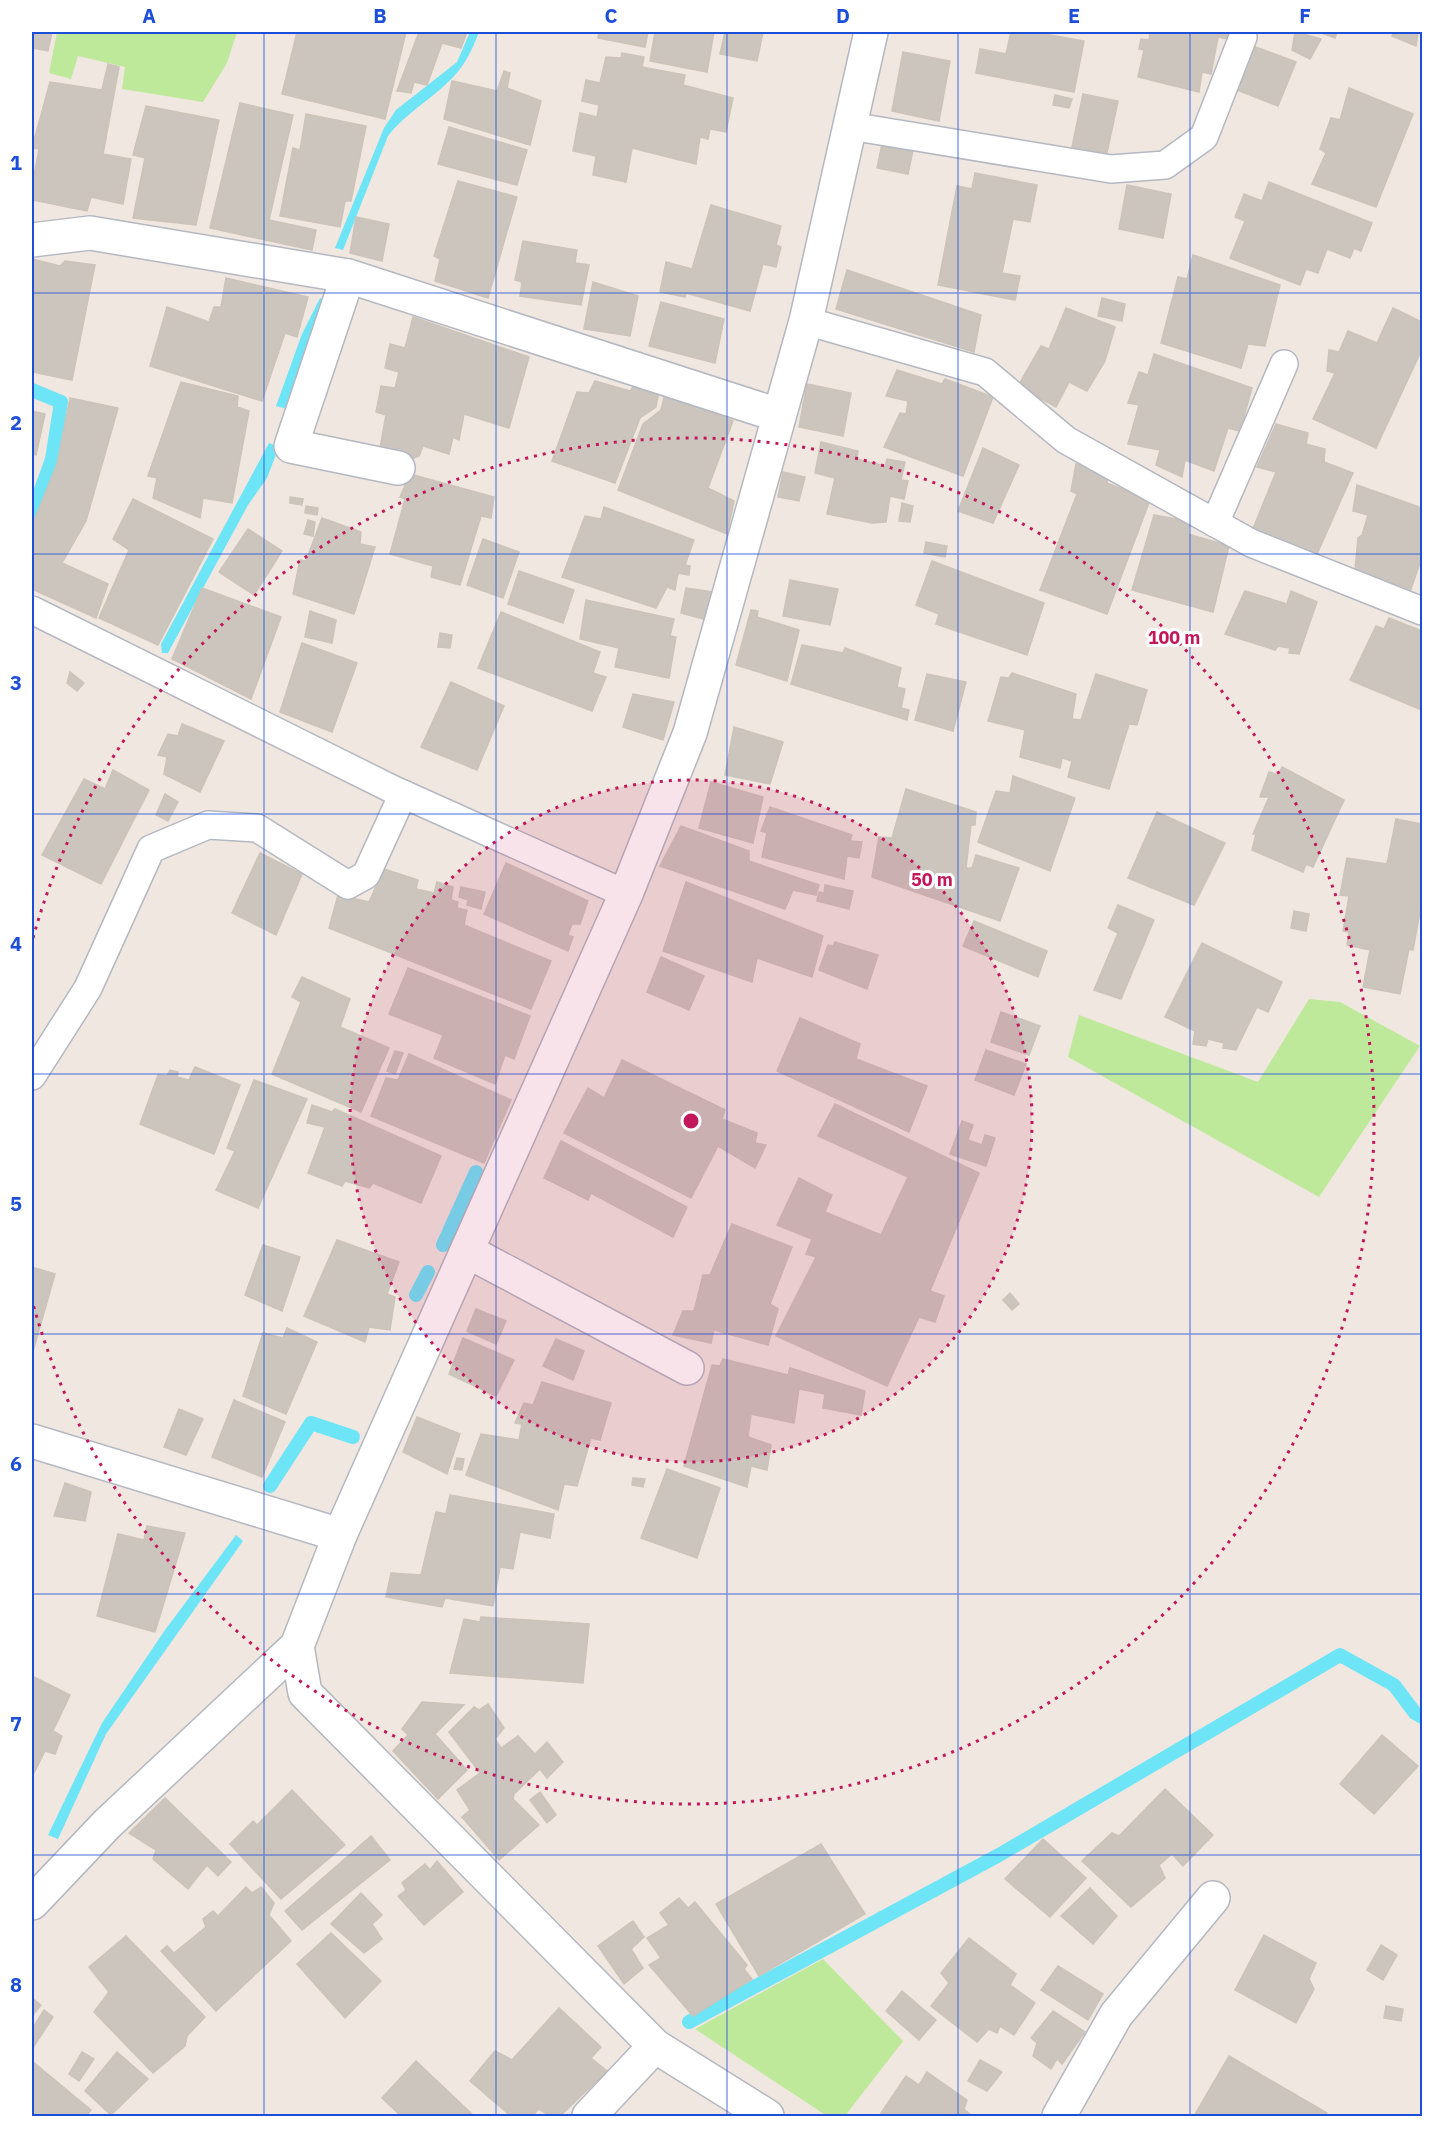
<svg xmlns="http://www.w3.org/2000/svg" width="1454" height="2148" viewBox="0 0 1454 2148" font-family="'IBM Plex Sans',sans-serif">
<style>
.green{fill:#bfe99a}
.water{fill:#6ee4f7}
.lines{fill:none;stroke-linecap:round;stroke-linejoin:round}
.stream{stroke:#6ee4f7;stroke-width:14}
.building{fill:#cbc5be;stroke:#ccc3b9;stroke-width:1.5}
.lane-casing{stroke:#b4b8c2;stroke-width:30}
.street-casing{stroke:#b4b8c2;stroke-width:36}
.lane{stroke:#fff;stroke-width:27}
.street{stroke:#fff;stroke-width:33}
.grid{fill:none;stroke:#1d4ed8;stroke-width:1.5;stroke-opacity:0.55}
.ring{fill:none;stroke:#c2185b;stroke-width:3;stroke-dasharray:3 6}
.centre{fill:#c2185b;stroke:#fff;stroke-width:3}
.ring-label{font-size:18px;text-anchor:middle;font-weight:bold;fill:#c2185b;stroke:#fff;stroke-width:6;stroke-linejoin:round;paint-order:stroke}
.neatline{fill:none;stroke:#1d4ed8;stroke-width:2}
.grid-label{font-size:20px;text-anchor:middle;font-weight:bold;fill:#1d4ed8}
</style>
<rect width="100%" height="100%" fill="#f0e7e0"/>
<g class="green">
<path d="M57,32H237L227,63L203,102L122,89L125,67L78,56L71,79L49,73Z"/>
<path d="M1309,999L1340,1002L1420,1046L1319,1197L1068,1057L1079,1015L1258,1082Z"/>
<path d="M823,1959L903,2041L845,2116H827L695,2029Z"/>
</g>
<g class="water">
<path d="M470,32H479C474,45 469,57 460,69C440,95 408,110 388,136L343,250L335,248L384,128L396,110L457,62Z"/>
<path d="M320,298L325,301L287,409L276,406L302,334Z"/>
<path d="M269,443L279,447L267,478L248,505L168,653H162L161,644Z"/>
<path d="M236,1535L243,1541L106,1734L58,1839L48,1835L102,1723L165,1630Z"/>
</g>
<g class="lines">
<g class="stream">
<path d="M32,390L61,402L52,459L32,515"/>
<path d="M443,1245L476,1172"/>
<path d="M416,1295L428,1272"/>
<path d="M270,1486L311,1423L353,1437"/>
<path d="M689,2022L999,1855L1340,1655L1394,1685L1415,1713L1422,1717"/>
</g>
</g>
<g class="building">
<path d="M32,32H52L48,51L32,48Z"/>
<path d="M297,32H406L385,119L282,94Z"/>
<path d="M419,32H467L461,48L442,43L427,85L414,82L411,93L397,91Z"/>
<path d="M599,32H648L645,47L598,38Z"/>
<path d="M655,32H714L707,72L650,61Z"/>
<path d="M725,32H763L757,61L720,54Z"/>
<path d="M1011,32H1034L1084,41L1074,92L976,73L980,49L1006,54Z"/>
<path d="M1150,32H1231L1228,39L1218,37L1211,74L1202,72L1199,92L1138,77L1144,50L1139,49L1141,39L1149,40Z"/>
<path d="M1295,32L1321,39L1310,59L1292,50Z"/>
<path d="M1319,32H1337L1335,38Z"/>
<path d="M1394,32H1418L1416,46L1392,36Z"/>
<path d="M1250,45L1296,62L1278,106L1232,88Z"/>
<path d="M903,52L950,61L939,121L892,111Z"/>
<path d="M622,53L644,57L642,67L685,75L683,85L733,98L726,132L710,129L708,139L700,137L696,164L632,148L626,182L593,175L596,156L573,151L580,113L597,117L599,105L582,101L586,80L600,83L606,57L621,58Z"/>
<path d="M108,64L119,67L103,154L131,159L123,204L91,197L87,211L32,200V186L39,149L32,148L50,82L102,90Z"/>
<path d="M504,71L510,73L507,88L541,101L530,145L444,119L452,81L497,91Z"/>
<path d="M1349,88L1413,114L1376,207L1312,184L1326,153L1320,149L1331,118L1340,120Z"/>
<path d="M1083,94L1118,101L1107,153L1072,147Z"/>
<path d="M1055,95L1072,99L1069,108L1053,105Z"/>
<path d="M240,103L293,115L269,220L316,230L312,250L210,228Z"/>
<path d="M146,106L219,120L196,225L133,218L145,158L133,155Z"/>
<path d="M306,114L366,126L351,201H345L340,227L280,216L293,148L300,150Z"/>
<path d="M449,127L527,150L517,185L438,164Z"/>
<path d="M882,144L913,150L908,174L877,168Z"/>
<path d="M975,173L1037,185L1030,222L1013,219L1002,273L1020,276L1015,300L938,285L957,186L972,189Z"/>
<path d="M458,181L517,197L488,298L435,281L440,259L434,256Z"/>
<path d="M1269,182L1372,223L1361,251L1354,248L1350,258L1327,249L1318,273L1306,269L1300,285L1230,258L1245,221L1235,217L1244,194L1262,201Z"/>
<path d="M1127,185L1171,194L1163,238L1119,229Z"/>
<path d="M711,205L781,226L776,245L781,247L776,267L763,264L750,311L686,293L685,297L660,292L666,262L692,269Z"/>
<path d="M356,217L389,224L382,261L350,253Z"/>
<path d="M523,241L577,250L575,263L589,265L581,305L520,296L522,282L515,280Z"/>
<path d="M1193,255L1280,285L1265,346L1248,344L1241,368L1161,343L1178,277L1187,279Z"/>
<path d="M32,259L60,266L65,261L95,265L72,380L32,372Z"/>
<path d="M847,270L981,315L974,352L836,309Z"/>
<path d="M226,278L308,297L297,337L285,333L262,401L150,366L167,307L209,322L214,307H221Z"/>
<path d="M593,282L638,296L630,336L584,329Z"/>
<path d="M1102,298L1125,304L1122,321L1098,316Z"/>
<path d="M661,302L724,319L715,363L649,346Z"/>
<path d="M1066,308L1115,327L1105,361L1087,391L1069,382L1056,407L1018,386L1041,346L1049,349Z"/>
<path d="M1393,308L1422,322V349L1376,448L1313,419L1335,373L1327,371L1329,350L1339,352L1348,331L1377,343Z"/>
<path d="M413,317L529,357L509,428L464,414L459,440L453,437L449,454L423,446L419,456L414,458L380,448L386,415L376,412L381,386L395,388L399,372L385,368L390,344L405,348Z"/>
<path d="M1154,354L1252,388L1240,431L1228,428L1214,471L1185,460L1182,477L1156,465L1160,450L1128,444L1139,405L1128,403L1139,372L1148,375Z"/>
<path d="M897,370L942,384L945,379L993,397L963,476L884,447L900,413L906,414L908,401L886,396Z"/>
<path d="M595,381L630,391L635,385L658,396L656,407L640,418L615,483L552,461L577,392L589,393Z"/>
<path d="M181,382L238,396L237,407L249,411L232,503L203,498L200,518L153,498L157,478L148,476Z"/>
<path d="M807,384L851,393L843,436L799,427Z"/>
<path d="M665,393L733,421L708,488L734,501L727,534L618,490L643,424L661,410Z"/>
<path d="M70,398L118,408L86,521L62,563L108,584L96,618L32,589V526L57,464Z"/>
<path d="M32,411L45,414L36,455L32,454Z"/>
<path d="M1276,424L1308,433L1306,444L1325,449L1324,462L1353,473L1317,554L1252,531L1276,472L1257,467Z"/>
<path d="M821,442L858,451L857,459L885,466L887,459L905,462L901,480L908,481L904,499L890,496L886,522L872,523L827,514L835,478L815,473Z"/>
<path d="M983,448L1019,465L993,523L958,511Z"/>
<path d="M1076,464L1108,473L1107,483L1150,500L1107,614L1040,590L1077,494L1071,491Z"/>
<path d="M783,472L805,477L799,501L778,497Z"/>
<path d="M410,474L494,497L491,518L481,516L460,585L431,577L433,566L390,554L405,499L400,497Z"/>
<path d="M1357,485L1422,508V557L1410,592L1355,570L1358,538L1362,535L1368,515L1353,511Z"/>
<path d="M290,497L303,499L302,505L290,503Z"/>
<path d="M133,499L213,539L158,645L99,618L129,550L113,539Z"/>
<path d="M902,503L913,506L910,522L899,521Z"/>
<path d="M306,506L318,508L317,515L305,513Z"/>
<path d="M604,507L694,540L685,565L690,566L689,575L678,573L675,590L667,587L656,608L562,577L585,516L601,519Z"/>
<path d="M1154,515L1189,521L1188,534L1229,546L1213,612L1132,590Z"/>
<path d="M322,518L361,532L360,544L375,547L354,614L293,594L300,560L306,561Z"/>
<path d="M308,520L315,522L313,536L304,534Z"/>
<path d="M248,529L282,551L254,595L219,572Z"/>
<path d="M483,539L519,552L503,598L467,585Z"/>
<path d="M926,542L947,546L945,557L924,553Z"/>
<path d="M932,561L1044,603L1027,655L936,624L939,614L916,605Z"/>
<path d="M519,571L574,590L563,623L508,604Z"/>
<path d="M790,580L838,589L830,625L783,616Z"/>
<path d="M202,588L281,617L251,699L172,659Z"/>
<path d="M686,588L714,592L707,620L681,613Z"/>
<path d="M1245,591L1287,604L1291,591L1317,602L1299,654L1289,653L1290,648L1278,646L1275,650L1225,634Z"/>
<path d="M586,600L674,619L670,636L676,637L669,678L615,667L619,648L580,639Z"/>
<path d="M751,610L758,611L757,617L799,630L787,681L736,665Z"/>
<path d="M310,611L336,620L332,643L305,637Z"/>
<path d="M501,612L600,652L593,673L606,677L592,711L478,668Z"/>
<path d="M1389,618L1422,631V710L1350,680L1376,626L1384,629Z"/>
<path d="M440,633L452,635L450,648L438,647Z"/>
<path d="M302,643L357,663L332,732L280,712Z"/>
<path d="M802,645L843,653L845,648L901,668L897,687L905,689L901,708L909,710L907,720L791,684Z"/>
<path d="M70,672L84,683L77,691L67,683Z"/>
<path d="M1012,673L1076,694L1072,719L1081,720L1096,674L1147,690L1137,725L1129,724L1109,789L1068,777L1072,761L1062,758L1060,768L1020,757L1025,730L988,721L1001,677L1009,678Z"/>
<path d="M927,674L966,682L953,731L915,720Z"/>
<path d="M451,682L504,706L477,770L421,747Z"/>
<path d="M633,694L674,702L663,740L623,727Z"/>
<path d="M182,724L224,741L200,792L164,774L167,757L158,755L168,734L178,736Z"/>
<path d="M734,727L783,742L770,784L725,775Z"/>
<path d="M1282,767L1344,800L1313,867L1306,864L1303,872L1252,850L1256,834H1253L1269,797H1260L1269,772L1279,775Z"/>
<path d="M113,770L149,790L101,884L42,855L84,779L105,789Z"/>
<path d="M1013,776L1075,798L1050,871L978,842L996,791L1010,793Z"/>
<path d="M711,782L763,797L753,843L699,828Z"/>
<path d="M906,789L976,812L975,825H971L966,868H972L976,855L1019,868L1000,921L872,877L879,837L892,838Z"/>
<path d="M165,794L178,802L168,821L156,815Z"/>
<path d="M770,807L852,835L850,841L862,842L859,858L847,856L844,879L762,857L767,833L761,831Z"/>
<path d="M1157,812L1225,843L1194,905L1128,878Z"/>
<path d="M1396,819L1422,824V901L1413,950L1409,949L1400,994L1363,987L1370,950L1347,945L1349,932L1343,931L1349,896L1340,895L1347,858L1387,864Z"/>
<path d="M681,826L749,851V861L819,885L816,895L793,890L785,909L660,866Z"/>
<path d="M260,853L302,874L276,935L232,913Z"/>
<path d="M506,863L588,901L580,924H572L568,935L573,937L568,951L484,914Z"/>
<path d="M384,869L418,880L416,889L434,893L437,882L453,887L451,900L458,902L457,908L467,910L464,925L551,961L531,1009L329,928L338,895L369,902Z"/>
<path d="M686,882L823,936L812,977L757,958L752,982L663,951Z"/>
<path d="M825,885L853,891L849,909L817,901L819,892L824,893Z"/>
<path d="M461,887L485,892L481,909L467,905L468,900L459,897Z"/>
<path d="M1118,905L1154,920L1121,999L1094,990L1118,933L1108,928Z"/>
<path d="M1294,911L1309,914L1306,931L1291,928Z"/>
<path d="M974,921L1047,951L1038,977L963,946Z"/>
<path d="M835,942L878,955L867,989L819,970L828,945L833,946Z"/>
<path d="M1202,943L1282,982L1268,1012L1257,1007L1236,1050L1223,1048L1224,1043L1208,1039L1206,1046L1193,1044L1195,1031L1165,1017Z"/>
<path d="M661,957L704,976L689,1010L647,992Z"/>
<path d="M408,968L530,1016L514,1059L505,1055L495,1084L434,1058L443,1035L389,1014Z"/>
<path d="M302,977L350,999L340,1027L389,1048L361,1112L272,1074L301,1002L292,997Z"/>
<path d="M1001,1012L1040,1026L1029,1055L991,1042Z"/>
<path d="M800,1018L860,1044L856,1059L927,1086L909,1132L777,1071Z"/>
<path d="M986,1050L1026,1064L1014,1095L975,1080Z"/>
<path d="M395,1051L403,1053L395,1074L387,1071Z"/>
<path d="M409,1054L511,1100L484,1163L371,1116L386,1078L398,1080Z"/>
<path d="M622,1060L725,1110L722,1119L757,1133L755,1143L766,1145L755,1168L718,1146L691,1198L564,1133L588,1088L604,1098Z"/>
<path d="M195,1067L240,1085L214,1154L140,1124L158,1075L167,1076L170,1070L178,1072L177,1077L189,1080Z"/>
<path d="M254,1080L307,1099L258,1208L216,1190L235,1151L227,1148Z"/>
<path d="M835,1104L979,1173L930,1291L944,1296L935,1322L919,1317L887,1386L776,1336L816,1257L806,1254L812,1239L777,1225L799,1178L832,1195L825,1212L881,1235L908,1177L818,1136Z"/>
<path d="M312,1105L332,1112L335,1109L441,1156L421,1203L373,1183L369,1188L345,1181L342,1186L308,1173L325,1127L307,1123Z"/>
<path d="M962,1121L973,1125L968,1140L982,1145L985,1135L995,1138L986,1166L950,1154Z"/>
<path d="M561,1141L687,1207L673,1237L591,1193L588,1200L544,1178Z"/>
<path d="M732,1224L792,1247L770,1304L778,1309L768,1345L714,1330L711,1343L673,1335L683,1311H694L703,1275H710Z"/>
<path d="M337,1240L399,1262L387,1294L395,1297L390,1330L369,1327L365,1342L304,1316Z"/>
<path d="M263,1245L300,1257L282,1311L245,1295Z"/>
<path d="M32,1267L55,1274L32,1355Z"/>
<path d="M1010,1293L1019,1304L1012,1310L1003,1300Z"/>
<path d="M476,1309L506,1321L496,1344L467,1331Z"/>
<path d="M287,1328L317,1342L286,1414L243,1396L263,1333L283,1338Z"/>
<path d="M463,1338L514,1360L496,1396L449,1374Z"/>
<path d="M556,1339L584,1351L573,1380L543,1366Z"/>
<path d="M723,1359L788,1375L790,1368L865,1391L861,1415L823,1408L825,1394L799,1389L794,1423L751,1414L748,1437L771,1445L767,1470L751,1466L747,1487L684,1466L712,1365L720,1366Z"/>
<path d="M542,1382L611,1403L600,1440L591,1438L577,1486L564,1484L558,1510L466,1475L481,1434L519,1440L522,1424L515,1423L524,1403L533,1405Z"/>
<path d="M234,1400L285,1422L262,1477L212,1457Z"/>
<path d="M179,1409L203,1419L186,1455L164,1447Z"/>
<path d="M417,1417L460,1434L447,1474L403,1452Z"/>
<path d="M457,1458L464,1459L462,1470L454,1469Z"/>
<path d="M667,1469L720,1488L697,1558L641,1538Z"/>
<path d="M633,1478L645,1479L643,1487L632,1485Z"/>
<path d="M65,1483L91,1492L85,1521L54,1516Z"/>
<path d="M450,1495L554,1514L550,1538L520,1532L513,1569L500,1567L493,1606L445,1598L442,1607L386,1597L391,1573L421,1575L436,1512L446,1514Z"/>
<path d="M147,1526L185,1533L155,1632L97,1616L118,1534L144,1540Z"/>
<path d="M481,1617L589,1624L583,1683L450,1673L464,1619L480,1622Z"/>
<path d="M32,1676L70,1695L53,1731L62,1736L55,1754L45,1751L32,1777Z"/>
<path d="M422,1702L464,1705L435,1734L467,1770L438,1799L393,1751L408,1735L402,1729Z"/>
<path d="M488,1704L504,1728L495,1739L501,1748L518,1736L535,1754L547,1742L563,1762L547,1778L540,1769L514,1794L513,1799L539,1825L499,1860L462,1817L470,1810L457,1790L480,1773L449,1732L474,1707L479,1710Z"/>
<path d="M1382,1735L1418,1766L1374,1814L1340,1784Z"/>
<path d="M1165,1789L1213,1835L1183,1866L1172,1854L1159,1865L1165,1878L1131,1907L1082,1861L1112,1833L1119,1836Z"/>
<path d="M292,1790L345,1845L281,1899L230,1844L253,1821L257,1825Z"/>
<path d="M540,1792L556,1815L547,1823L530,1800Z"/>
<path d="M165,1798L231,1862L218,1876L207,1865L188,1889L153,1859L156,1850L129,1833Z"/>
<path d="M371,1836L390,1860L302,1930L285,1911Z"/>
<path d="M1043,1839L1086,1878L1050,1917L1005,1879Z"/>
<path d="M821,1844L865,1914L759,1976L716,1904Z"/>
<path d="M437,1861L463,1892L424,1925L398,1896L406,1890L402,1883L425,1864L430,1870Z"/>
<path d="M246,1887L252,1893L261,1887L274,1903L269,1915L291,1941L216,2011L161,1951L167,1946L174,1953L206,1927L203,1919L213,1911L218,1916Z"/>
<path d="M1090,1888L1117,1916L1093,1944L1061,1916Z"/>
<path d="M361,1893L382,1915L372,1924L382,1939L364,1953L331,1924Z"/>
<path d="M679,1898L688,1908L695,1902L747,1965L744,1969L752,1979L693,2016L649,1965L661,1958L647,1938L669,1925L660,1913Z"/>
<path d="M633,1921L644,1937L631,1949L643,1968L624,1984L598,1946Z"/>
<path d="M331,1933L381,1981L345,2018L297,1964Z"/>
<path d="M1264,1935L1316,1963L1309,1979L1314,1989L1296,2023L1235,1990Z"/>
<path d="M126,1936L205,2017L187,2036L185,2046L153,2073L94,2012L109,1992L89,1967Z"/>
<path d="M969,1938L1016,1974L1010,1985L1035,2003L1014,2035L1000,2026L997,2033L989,2029L977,2042L931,2006L949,1983L941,1973Z"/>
<path d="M1381,1945L1397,1955L1383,1980L1367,1970Z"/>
<path d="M1058,1966L1103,1994L1088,2020L1041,1990Z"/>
<path d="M902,1991L936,2020L919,2040L886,2011Z"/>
<path d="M32,1998L41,2005L32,2016Z"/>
<path d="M1386,2006L1403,2009L1401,2021L1384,2018Z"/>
<path d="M559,2008L601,2047L591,2058L607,2071L560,2116H550L539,2109L532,2116H511L470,2081L495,2051L512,2060Z"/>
<path d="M44,2010L53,2017L34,2046L32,2044V2029Z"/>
<path d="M1053,2011L1085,2032L1062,2064L1057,2059L1051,2069L1033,2056L1037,2043L1031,2038Z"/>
<path d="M82,2052L94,2059L79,2081L69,2074Z"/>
<path d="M117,2052L148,2079L111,2115L85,2091Z"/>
<path d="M1229,2056L1327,2113L1325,2116H1194Z"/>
<path d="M980,2060L1002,2072L987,2091L968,2081Z"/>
<path d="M32,2061L91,2110L86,2116H32Z"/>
<path d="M416,2061L474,2116H401L382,2098Z"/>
<path d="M927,2072L967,2100L964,2109L972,2116H879L906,2076L919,2085Z"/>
</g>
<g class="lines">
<g class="lane-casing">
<g id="lane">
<path d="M850,126L1111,169L1165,165L1204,137L1243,37"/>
<path d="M806,321L985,372L1066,440L1251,543L1422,611"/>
<path d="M1215,523L1284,364"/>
<path d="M32,610L394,790L626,894"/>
<path d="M32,1076L88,988L151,849L208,825L257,828L348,885L366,875L403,794"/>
</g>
</g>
<g class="street-casing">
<g id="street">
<path d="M32,240L90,233L348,276L778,415"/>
<path d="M348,276L291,446L398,468"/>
<path d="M467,1251L687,1368"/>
<path d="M32,1441L340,1535"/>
<path d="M297,1646L305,1693L655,2046L767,2116"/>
<path d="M32,1903L107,1824L297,1646L340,1535L626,894L690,733L806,321L871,32"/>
<path d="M589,2116L655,2046"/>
<path d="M1059,2116L1116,2015L1213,1898"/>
</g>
</g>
<use href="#lane" class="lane"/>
<use href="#street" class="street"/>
</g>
<path class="grid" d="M264,32V2116M496,32V2116M727,32V2116M958,32V2116M1190,32V2116M32,293H1422M32,554H1422M32,814H1422M32,1074H1422M32,1334H1422M32,1594H1422M32,1855H1422"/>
<circle cx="691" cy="1121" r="341" fill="#c2185b" fill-opacity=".12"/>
<g class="ring">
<circle cx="691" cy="1121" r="341"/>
<path d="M33 938A683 683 0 1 1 33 1304"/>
</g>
<circle cx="691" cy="1121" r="9" class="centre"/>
<g class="ring-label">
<text x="1174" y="644">100 m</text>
<text x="932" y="886">50 m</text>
</g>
<rect width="1454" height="2148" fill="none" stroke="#ffffff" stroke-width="66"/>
<rect x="33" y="33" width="1388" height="2082" class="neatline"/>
<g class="grid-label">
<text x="149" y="23">A</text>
<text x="380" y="23">B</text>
<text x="611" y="23">C</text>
<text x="843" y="23">D</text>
<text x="1074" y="23">E</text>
<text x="1305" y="23">F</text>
<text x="16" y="170">1</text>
<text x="16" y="430">2</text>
<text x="16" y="690">3</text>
<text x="16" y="951">4</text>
<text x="16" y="1211">5</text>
<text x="16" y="1471">6</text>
<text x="16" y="1731">7</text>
<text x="16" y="1992">8</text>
</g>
</svg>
